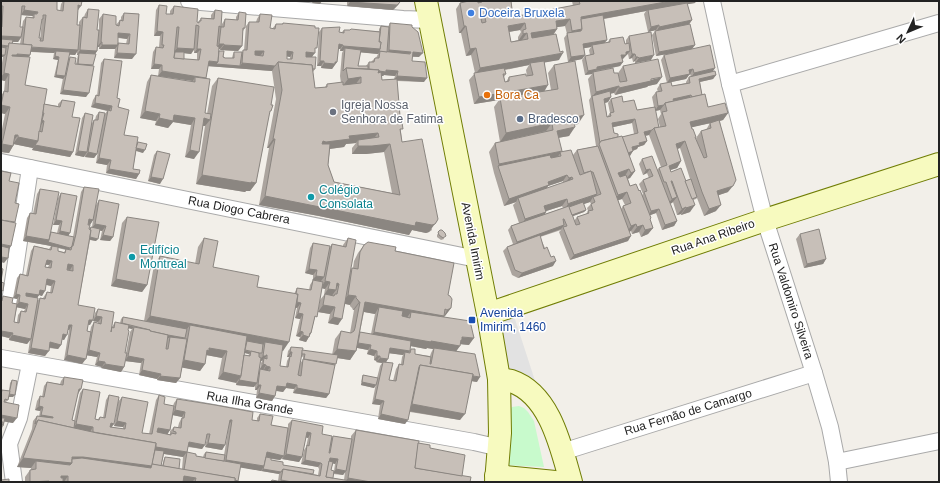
<svg xmlns="http://www.w3.org/2000/svg" width="940" height="483" viewBox="0 0 940 483" font-family="Arial,sans-serif">
<style>
.park{fill:#c8facc}
.parking{fill:#e2e2e2}
.lines{fill:none;stroke-linecap:round;stroke-linejoin:round}
.street-casing{stroke:#a9a9a9;stroke-width:18}
.secondary-casing{stroke:#707d05;stroke-width:24}
.street{stroke:#fff;stroke-width:16}
.secondary{stroke:#f7fabf;stroke-width:22}
.wall{fill:#aba49e;fill-rule:evenodd}
.shaded-wall{fill:#8b8681}
.building{fill:#c7bfb8;stroke:#8b8681;fill-rule:evenodd}
.shop-dot{fill:#3f7fe0;stroke:#fff;stroke-width:1.5}
.food-dot{fill:#e8710a;stroke:#fff;stroke-width:1.5}
.worship-dot{fill:#6b7280;stroke:#fff;stroke-width:1.5}
.service-dot{fill:#5c6f8a;stroke:#fff;stroke-width:1.5}
.culture-dot{fill:#0f9aa8;stroke:#fff;stroke-width:1.5}
.transit-dot{fill:#1a4fb4;stroke:#fff;stroke-width:1.5}
.labels{text-anchor:middle;stroke-width:3;stroke-linejoin:round;paint-order:stroke}
.shop-label{font-size:12px;fill:#366cbe;stroke:#fff;text-anchor:start}
.food-label{font-size:12px;fill:#c56008;stroke:#fff;text-anchor:start}
.worship-label{font-size:12px;fill:#5b616d;stroke:#fff;text-anchor:start}
.service-label{font-size:12px;fill:#4e5e75;stroke:#fff;text-anchor:start}
.culture-label{font-size:12px;fill:#0d838f;stroke:#fff;text-anchor:start}
.street-label{font-size:12px;fill:#222;stroke:#fff}
.transit-label{font-size:12px;fill:#164399;stroke:#fff;text-anchor:start}
</style>
<rect width="100%" height="100%" fill="#f2efe9"/>
<path class="park" d="M519,406L524,408L528,412L534,421L544,467L504,465L508,413L512,407Z"/>
<path class="parking" d="M513,313L539,393H509L496,317Z"/>
<g class="lines">
<g class="street-casing">
<g id="street">
<path d="M189,1L403,19L430,20"/>
<path d="M712,1L730,84L765,220L814,373L830,427L837,462L839,482"/>
<path d="M730,84L939,23"/>
<path d="M1,162L477,259"/>
<path d="M10,302L30,168"/>
<path d="M1,358L474,442L500,448"/>
<path d="M562,452L814,373"/>
<path d="M837,462L939,441"/>
<path d="M14,482L9,444L19,418L30,364"/>
</g>
</g>
<g class="secondary-casing">
<g id="secondary">
<path d="M426,1L488,314L499,379L500,433L496,482"/>
<path d="M488,314L765,220L939,164"/>
<path d="M499,379C503,380 507,380 511,381C550,394 561,447 571,482"/>
<path d="M496,476L555,482"/>
</g>
</g>
<use href="#street" class="street"/>
<use href="#secondary" class="secondary"/>
</g>
<g class="wall">
<path d="M1,1L60,11L61,4L63,1H82L78,10L77,25H79V22L83,17H84L85,14L88,9L97,30H99V19L103,14L116,25L120,20H121V17L124,13L139,14L132,59L114,58L115,49H99V47H97V51L95,54L86,97L60,94L63,78L54,77L58,60L53,59L54,53L31,52L30,55L28,57L25,85L44,104L58,106V104L62,100L72,117L73,152L70,157L32,150L33,148L14,144L9,153L1,152V134L5,114L1,113V95L4,92L5,81L1,80V69L3,57H1ZM21,15L33,16L32,17H26L23,21L22,27H20ZM42,19L40,41L39,38L41,21ZM21,38L20,44H12L13,42H18ZM118,38L127,39L126,44L118,43ZM77,52V55H78L76,64H75L70,57L68,60L69,54L75,55Z"/>
<path d="M347,1H401L398,5L393,10L347,6Z"/>
<path d="M469,1H512L511,2L513,17L573,6L572,1H696L695,3L687,4L692,20L689,25L695,45L692,49L713,72L716,75L713,79L700,82L702,95L708,107L728,113L723,120L720,121L728,192L719,195L716,211L704,216L697,198L696,199L693,200L690,212L681,215V214L677,215L673,202L670,204L677,221L674,226L662,230L656,213L650,215V219L653,228L648,234L641,237L639,232L632,234L631,231L629,232L628,241L570,260L559,232L561,230L540,237L545,248L553,266L518,278L512,275L503,251L507,247L513,244L508,230L511,226L519,223L513,205L516,202L504,206L494,173L489,152L495,143L545,132L500,142L494,107L499,100L474,104L469,80L475,73L471,55L466,56L461,33H459L456,9L460,3ZM646,11L644,14L648,32L656,30L652,35L656,56L676,52L664,55L661,60L667,83L660,84L657,89L658,92H656L652,97L654,107L637,110L623,102L611,99L608,103L610,113L607,117L605,103L608,102L611,97V93H614L615,95L647,87L648,86L657,84L623,66L618,73L620,82L614,73L595,72L620,66L623,62L622,59L628,54L629,59L632,58L633,62L635,61V63L651,60L629,36L626,40V44H625L610,39L608,42L605,43L604,19ZM565,26L567,34L564,38L568,62L582,59L585,55L584,48L591,47L589,50L590,55L585,56L582,60L585,75L592,74L588,79L591,97L589,100L596,146L577,150L573,155L560,152L557,157L558,138L569,136L574,125L578,124L554,65L548,73L551,90L544,91L545,62L559,60L554,34L557,29V27ZM520,30L521,32L518,37V40L511,42L509,32ZM529,65L526,70L527,76L509,77L506,82H505L504,77L506,74L505,70ZM689,74H690L691,77H689L686,82V83L672,86L671,82L686,79ZM660,110L661,114L658,119L660,127L659,128L655,111ZM632,123L634,134L622,137H618L614,133L613,127ZM710,123L706,130L701,131L696,138L697,142L691,127L712,123ZM649,135L661,167L659,168L657,170L642,159L639,164L643,175L647,173L649,178L643,180L639,184L643,194L642,195L639,191L630,186L628,179L630,178L635,171L629,156L633,151L637,149L638,147L644,145L647,141L646,136ZM680,148L690,179L685,181L671,172L670,170L677,168L681,161L677,149ZM563,181V183L547,189L548,186ZM622,199L625,205L623,206L621,209L618,200ZM590,202L591,204L587,208L588,211L586,214L577,217L574,221L573,216L584,212L586,210L583,204ZM562,206L563,208L545,214L546,211Z"/>
<path d="M159,5L166,14H170V11L174,6L197,22L198,23L201,18H211V15L215,10L221,27L222,24L225,19L236,20V17L239,12L245,28L243,31L242,46L238,51L220,50V49H219V51L225,58H232L233,54L234,52H242L244,50L246,26L249,22H256L257,19L260,14L270,28L272,29L276,24H282L283,23L315,51L312,57L315,69L313,72L315,88L325,87L327,84L341,83L340,76L342,53L343,51H340V49H338L337,62L332,69L321,68V66H317L319,32L322,28L339,32H342L344,30L379,31V29L381,26L388,27L390,23L412,27L419,57H412V61L424,82L397,81L401,132L402,142L432,230L429,232L426,233L412,230L409,235L319,216L259,205L269,148H267L276,99L272,71L208,66L206,78L205,113L207,114L212,86L218,78L269,114L256,183L250,191H246L245,192L196,184L205,126H203L194,159L185,157L191,125L173,122L168,128L155,125L156,121L140,118L147,82L151,75L192,82L193,81L158,76L159,69H151L153,52L156,47H159L160,36H154L156,10ZM194,50V53H197V60L184,59V53L191,54ZM360,52L378,54L376,58H375L371,62H369L366,66H358ZM287,56L290,57V59H287ZM384,75L395,76L394,79L382,80V76H383ZM356,143L352,148V154H366L384,152L392,193L334,182L328,165L330,149L344,147L346,144Z"/>
<path d="M104,59L117,98L124,135L138,142L143,153L136,151L133,169L139,174L136,179L106,173L107,165L96,163L99,145L97,154L94,158L85,157V155L84,157L75,155L82,118L85,113L92,123L94,120H95L96,116L99,112L105,114L107,111L91,107L93,100L96,95L97,96L101,63Z"/>
<path d="M157,151L160,184L148,181L154,155Z"/>
<path d="M84,187L96,205L99,200L113,237L110,241L100,240L102,231L100,230L96,241L90,240L78,305L90,325H88L87,331L90,332L91,327L94,322L98,323V322L93,321L95,313L98,309L112,327L115,322L120,323L121,319L123,317L144,321L154,265L160,256L195,264L198,247L204,238L213,267L257,287L294,294L297,288L309,290L310,285L313,280V275L305,273L310,248L313,243L329,248L332,244L343,246V245L348,238L351,270L352,268H353L354,261L358,253L364,245L395,251L448,295L451,308L444,317L469,345L460,344L456,351L477,382L472,381L460,420L410,412L405,424L378,419L380,405L372,404L376,383L374,388L361,385L362,377L363,375L377,378L380,366L382,363L376,362L377,361L374,360V356L367,354L368,350L357,348L356,351L350,360L337,358L336,364L334,367L329,394L326,398L293,393L294,389L286,388L283,392L276,391L275,396L272,401L256,398L257,390H255V385L254,387L236,385V382L218,379L222,358L206,355L205,364L200,371L182,367L180,378L176,383L157,380V379L139,375L141,363L125,361L124,367L121,372L101,368L102,367L95,365L97,357L86,355L82,364L64,360L69,330H68L64,340L62,339L61,345L58,349L49,348L45,356L28,353L30,340L27,344L9,340V338L1,336V299L3,296L12,303L16,304L17,299L13,298L17,278L20,274L26,275L31,251L34,246L49,249L51,246L23,241L27,218L30,213L33,214L37,194L40,189L51,232L57,233L59,225H53L58,198L61,193L69,236L73,237L81,192ZM93,220L92,227H91L89,229L88,224L90,225ZM58,248L66,250L64,252L58,251ZM46,265H49L48,267H45ZM46,285L51,286L50,293L47,292L43,298H40L37,301V298L39,295L42,296ZM322,288L325,289L324,295L320,300L318,312L330,314L328,323L338,325L345,304L350,305V306L352,308L353,310H354L350,333L341,331L335,339L332,355L302,350L291,347L288,351L287,357H289L287,361L286,367L280,366L282,350L283,351L296,307L297,308L295,318L300,319L296,336L300,337L299,340L306,342L311,333ZM17,307L25,309L24,311H21L18,315L17,322H14ZM364,312L375,314L371,334L360,332ZM128,328L132,329L130,332L126,353H125ZM410,346L426,349L427,348L433,349L431,353L430,356L415,354L411,349L408,353L410,351ZM244,353L249,354L248,356L244,355ZM389,353L403,355L402,357L401,364H399L396,369L393,381L389,380L386,362ZM301,356L303,357V360L300,363ZM261,360L262,361L261,363L260,369L263,370L260,369L259,372Z"/>
<path d="M127,217L147,285L142,292L111,286L122,223Z"/>
<path d="M440,230L444,239L441,240L437,237V235Z"/>
<path d="M800,234L826,259L823,264L804,268L796,239Z"/>
<path d="M64,377L78,394L72,420L74,421L80,393L83,389L95,419H98L100,417L103,418L106,400L109,395L111,427L123,429V427L114,426L118,402L122,397L142,433L149,434L156,400L159,395L164,404L173,406L174,403L177,399L252,420L257,421V418L260,414L271,425L288,428V424L292,420L332,439L333,436L351,439V436L356,430L418,443L430,448L462,476L470,482H270L272,480L278,481L279,474L240,467L238,481L237,482H25V477L30,470H31V468L17,467L32,429L33,421L37,416L39,417L40,411L35,410L37,401L40,396L42,397L44,386L47,382L60,384L61,381ZM173,415L182,417L179,423L178,427H174L170,431V434H167L170,430ZM229,425L224,455L206,452L204,454L203,457L196,456L187,452L188,447L202,449L207,438L205,447L222,450L225,445ZM306,437L308,438L306,447L304,450L301,464L318,467L319,469L318,475L313,474L283,465L271,460V459L280,460L283,457L282,459L299,462L302,457ZM164,454L183,457L182,469H179L165,457L164,459L162,466H161ZM333,463L335,464L334,471L331,470ZM345,472L344,480L333,478V474L343,475Z"/>
<path d="M12,380L13,397H9L8,400L6,402L13,423L4,421L2,429H1V391L2,390L9,391L10,383Z"/>
</g>
<g class="shaded-wall">
<path d="M313,1H322L320,4L312,3Z"/>
<path d="M401,1L398,5L393,10L347,6L350,2Z"/>
<path d="M671,1H696L695,3L648,11V10L646,11L580,23L581,17Z"/>
<path d="M78,5L81,6L78,10H75Z"/>
<path d="M24,10L38,12L34,16V14L33,16L21,15Z"/>
<path d="M570,19L565,26L551,28L556,21Z"/>
<path d="M692,20L688,25L656,32L659,27Z"/>
<path d="M525,23L520,30L503,33L508,26Z"/>
<path d="M659,25L656,30L648,32L651,27Z"/>
<path d="M464,26H466L461,33H459Z"/>
<path d="M557,29L552,36L527,40L531,33Z"/>
<path d="M582,29L578,35L567,37L572,31Z"/>
<path d="M157,31L163,32L160,36H154Z"/>
<path d="M118,33L130,34L127,39L115,37Z"/>
<path d="M527,33L522,40L518,41L523,34Z"/>
<path d="M1,36L21,37L18,42L1,41Z"/>
<path d="M607,40L604,44L592,45L591,47L580,49L583,44Z"/>
<path d="M101,42H102L99,47H97Z"/>
<path d="M219,44H224L220,49H216Z"/>
<path d="M339,44L343,45L340,49H335Z"/>
<path d="M1,45L8,46L6,48L1,47Z"/>
<path d="M102,45H118L115,49H99Z"/>
<path d="M224,45L242,46L238,51L220,50Z"/>
<path d="M695,45L691,50L656,56L659,52Z"/>
<path d="M343,46L380,49V51L378,54L345,51V48L343,51H340Z"/>
<path d="M23,47L78,50L75,55L55,54L56,51L54,53L20,51Z"/>
<path d="M177,48L194,49L191,54L174,52Z"/>
<path d="M476,48L471,55L466,56L470,49Z"/>
<path d="M197,49H201L197,53H194Z"/>
<path d="M80,50L97,51L94,56L79,53L78,55H77Z"/>
<path d="M389,50L411,52L407,56L387,52Z"/>
<path d="M255,51H264L260,56L252,55Z"/>
<path d="M287,51L293,52L290,57L284,56Z"/>
<path d="M630,51L623,59L618,60L621,55L626,52Z"/>
<path d="M306,52L315,53L311,58L303,57Z"/>
<path d="M413,52L423,53L419,57L409,56Z"/>
<path d="M117,53L136,54L132,59L114,58Z"/>
<path d="M563,53L559,60L531,65L530,63L529,65L475,75L480,68Z"/>
<path d="M17,54L30,55L25,62H12V55Z"/>
<path d="M632,54H635L632,58L629,59Z"/>
<path d="M1,55H5L3,57H1Z"/>
<path d="M585,55L582,59L568,62L571,57Z"/>
<path d="M654,55L651,60L635,63L639,58Z"/>
<path d="M55,56L59,57L58,60L53,59Z"/>
<path d="M636,57H638L635,61L633,62Z"/>
<path d="M209,61L218,62L240,66L242,63L275,66L272,71L206,66Z"/>
<path d="M320,61H324L321,66H317Z"/>
<path d="M335,62H337L332,69L321,68L324,63Z"/>
<path d="M623,62L620,66L595,71L594,74L593,72L592,74L585,75L588,71L597,67Z"/>
<path d="M154,64L162,65L159,69H151Z"/>
<path d="M715,68L712,73L691,78L694,73Z"/>
<path d="M693,69L690,74L685,75L689,70Z"/>
<path d="M386,70L398,71L395,76L384,75L383,76L367,75L361,77L355,85L342,87L348,79L347,77Z"/>
<path d="M162,71L206,78L202,82L195,77L193,81L158,76Z"/>
<path d="M4,73L9,74L5,81L1,80V77Z"/>
<path d="M690,74L686,79L667,83L670,78Z"/>
<path d="M56,75L65,76L63,79L54,77Z"/>
<path d="M716,75L713,79L695,83L699,79Z"/>
<path d="M397,76L427,78L424,82L394,80Z"/>
<path d="M662,77L657,84L648,86L647,87L615,95L619,88Z"/>
<path d="M548,85L544,92L500,98L499,100L474,104L479,97Z"/>
<path d="M619,86L614,93L593,98L592,97L596,92Z"/>
<path d="M63,90L89,93L86,97L60,94Z"/>
<path d="M691,95L688,100L671,107L673,99Z"/>
<path d="M611,97L608,102L601,104L604,99Z"/>
<path d="M95,103L112,106L109,111L91,107Z"/>
<path d="M1,105L10,107L5,114L1,113Z"/>
<path d="M664,105L660,110L655,111L658,106Z"/>
<path d="M145,111L160,114L156,121L140,118Z"/>
<path d="M728,113L723,120L685,129L690,122Z"/>
<path d="M174,115L195,118L191,125L173,122L168,128L155,125L159,118Z"/>
<path d="M584,115L578,124L567,126L573,118Z"/>
<path d="M204,118L210,120L205,126L199,125Z"/>
<path d="M635,119L632,123L609,128L612,123Z"/>
<path d="M42,120L44,121L41,125H39Z"/>
<path d="M552,123L546,131L500,142L506,133Z"/>
<path d="M575,127L569,136L551,139L557,131Z"/>
<path d="M652,130L649,135L641,136L644,132Z"/>
<path d="M378,133L372,141L358,140L356,143L346,144L344,147L321,150L323,141L349,136Z"/>
<path d="M15,135H18L13,142Z"/>
<path d="M18,137L38,141L33,148L13,144Z"/>
<path d="M273,139H275L269,148H267Z"/>
<path d="M647,141L644,145L638,147L637,149L628,152L632,147L639,143Z"/>
<path d="M685,141L680,148L671,151L676,144Z"/>
<path d="M2,144L13,146L9,153L1,152V146Z"/>
<path d="M390,144L384,152L366,154H352L358,146Z"/>
<path d="M35,145L73,152L70,157L32,150Z"/>
<path d="M136,148L145,150L143,153L134,150Z"/>
<path d="M190,150L199,152L194,159L185,157Z"/>
<path d="M78,151L87,152L84,157L75,155Z"/>
<path d="M562,151L556,159L498,166L499,164Z"/>
<path d="M633,151L630,156L623,158L626,153Z"/>
<path d="M88,152L97,154L94,158L85,157Z"/>
<path d="M99,158L111,160L107,165L96,163Z"/>
<path d="M681,161L677,168L664,172L669,166Z"/>
<path d="M109,169L139,174L136,179L106,173Z"/>
<path d="M629,169L625,176L614,179L618,173Z"/>
<path d="M650,169L647,173L643,175L646,170Z"/>
<path d="M635,171L630,178L626,179L631,173Z"/>
<path d="M202,175L251,182L256,183L250,191H246L245,192L196,184Z"/>
<path d="M567,175L563,181L548,186L544,192L518,198L516,202L504,206L509,199L548,182Z"/>
<path d="M151,177L163,179L160,184L148,181Z"/>
<path d="M572,177L568,184L564,185L569,178Z"/>
<path d="M733,186L728,192L713,197L717,191Z"/>
<path d="M627,192L622,199L613,202L618,195Z"/>
<path d="M597,194L594,199L593,197L590,202L564,211L568,204Z"/>
<path d="M265,196L416,222L437,221L429,232L426,233L412,230L409,235L319,216L259,205Z"/>
<path d="M677,197L672,203L667,205L672,199Z"/>
<path d="M567,199L562,206L540,213L544,206Z"/>
<path d="M695,205L690,212L681,215L686,208Z"/>
<path d="M721,205L716,211L704,216L709,209Z"/>
<path d="M686,207L681,214L677,215L682,209Z"/>
<path d="M659,209L656,213L648,216L651,211Z"/>
<path d="M586,210L584,212L568,218L570,215Z"/>
<path d="M546,212L542,219L521,226L525,219Z"/>
<path d="M89,219L93,220L90,225L86,224Z"/>
<path d="M56,220L62,221L59,225H53Z"/>
<path d="M677,221L674,226L662,230L665,225Z"/>
<path d="M95,224L106,226L102,231L91,229Z"/>
<path d="M636,224L631,231L626,233L631,226Z"/>
<path d="M564,225L561,229L514,246L517,242Z"/>
<path d="M643,225L639,232L632,234L637,227Z"/>
<path d="M653,228L648,234L641,237L645,230Z"/>
<path d="M60,231L70,233L67,238L57,236Z"/>
<path d="M103,235L113,237L110,241L100,240Z"/>
<path d="M26,236L49,240L70,248L69,250L46,245L23,241Z"/>
<path d="M631,236L628,241L570,260L574,255Z"/>
<path d="M89,237L98,239L96,241L87,239Z"/>
<path d="M1,244L11,246L7,253L1,251Z"/>
<path d="M1,257L8,258L4,263L1,262Z"/>
<path d="M826,259L823,264L804,268L807,264Z"/>
<path d="M47,260L52,261L49,265L43,264Z"/>
<path d="M556,261L553,266L518,278L522,273Z"/>
<path d="M68,264L73,265L70,270L65,269Z"/>
<path d="M309,269L317,270L313,275L305,273Z"/>
<path d="M316,276L324,277L321,281L312,280Z"/>
<path d="M47,279L55,281L51,286L44,284Z"/>
<path d="M116,279L147,285L142,292L111,286Z"/>
<path d="M325,281L330,282L325,289L321,288Z"/>
<path d="M337,283L339,284L335,290H336L331,297L325,294L324,295L328,289Z"/>
<path d="M40,290L45,291L42,296L39,295L36,300L23,298L26,293Z"/>
<path d="M16,294L20,295L17,299L13,298Z"/>
<path d="M348,295L356,296L350,305L342,303Z"/>
<path d="M19,302L28,304L25,309L15,307Z"/>
<path d="M295,302L301,303L297,308L292,307Z"/>
<path d="M359,302H360L354,310H353Z"/>
<path d="M365,302L444,316L447,310L451,308L445,316L442,318H410L411,312L406,319L379,307L375,314L359,311Z"/>
<path d="M323,305L335,307L330,314L318,312Z"/>
<path d="M298,313L303,314L300,319L295,318Z"/>
<path d="M96,316L102,317L98,322L93,321Z"/>
<path d="M150,316L289,342L283,351L264,347L265,342L262,347L190,325L185,332L144,324Z"/>
<path d="M333,317L342,319L338,325L328,323Z"/>
<path d="M89,320H93L90,325L86,324Z"/>
<path d="M122,324L149,330L134,327L132,329L120,326Z"/>
<path d="M69,325H72L69,330L66,329Z"/>
<path d="M1,331L13,333L9,338L1,336Z"/>
<path d="M300,331L303,332L300,337L296,336Z"/>
<path d="M148,332L185,338L184,340L170,337L169,338L147,334Z"/>
<path d="M374,332L431,341L462,337L474,338L469,345L459,344L460,346L455,353L434,348L433,349L427,348L426,349L370,338Z"/>
<path d="M310,333H311L306,342L299,340L303,335Z"/>
<path d="M63,334L67,335L64,340L60,339Z"/>
<path d="M12,335L31,339L27,344L9,340Z"/>
<path d="M50,342L61,345L58,349L47,347Z"/>
<path d="M356,343L371,345L368,350L353,347Z"/>
<path d="M31,348L49,351L45,356L28,353Z"/>
<path d="M209,348L227,351L222,358L206,355L207,350Z"/>
<path d="M390,348L410,351L406,356L405,352L403,355L387,353Z"/>
<path d="M337,349L356,351L350,360L331,357Z"/>
<path d="M370,349L377,351L374,356L367,354Z"/>
<path d="M89,350L100,353L97,357L85,355Z"/>
<path d="M243,350L251,352L249,354L241,352Z"/>
<path d="M290,352H292L289,357H287Z"/>
<path d="M67,355L86,359L82,364L64,360Z"/>
<path d="M266,355H267L264,360V358L262,361L259,360L263,356Z"/>
<path d="M128,356L144,359L141,363L125,361Z"/>
<path d="M377,356H380L377,361L374,360Z"/>
<path d="M380,358L388,359L385,364L383,362L382,363L376,362Z"/>
<path d="M184,360L205,364L200,371L179,367Z"/>
<path d="M98,361L105,362L102,367L95,365Z"/>
<path d="M105,364L124,367L121,372L101,368Z"/>
<path d="M263,364L266,365L263,370L260,369Z"/>
<path d="M266,366L270,367L267,372L263,371Z"/>
<path d="M420,368L480,377L477,382L419,373Z"/>
<path d="M142,370L161,374L157,379L139,375Z"/>
<path d="M223,372L241,376L236,383L218,379Z"/>
<path d="M160,376L180,378L176,383L157,380Z"/>
<path d="M239,380L257,383L254,387L236,385Z"/>
<path d="M362,382L376,385L374,388L361,385Z"/>
<path d="M287,383L297,385L294,389L286,388L283,392L273,390L277,386Z"/>
<path d="M258,385H261L257,390H255Z"/>
<path d="M297,388L329,394L326,398L293,393Z"/>
<path d="M79,389H81L78,394L75,393Z"/>
<path d="M259,393L275,396L272,401L256,398Z"/>
<path d="M9,394L15,395L13,397H8Z"/>
<path d="M375,399L384,401L380,405L372,404Z"/>
<path d="M412,404L465,414L460,420L408,411Z"/>
<path d="M39,406L43,407L40,411L35,410Z"/>
<path d="M175,410L185,412L182,417L172,415Z"/>
<path d="M381,414L408,420L405,424L378,419Z"/>
<path d="M1,415L17,418L13,423L1,421Z"/>
<path d="M41,415L53,417L49,421L38,419Z"/>
<path d="M230,420H232L229,425Z"/>
<path d="M117,421L126,423L123,427L114,426Z"/>
<path d="M111,423L114,424L111,428H107Z"/>
<path d="M76,424L93,427L90,432L73,429Z"/>
<path d="M158,428L170,430L167,435L154,433Z"/>
<path d="M307,432L311,433L308,438L304,437Z"/>
<path d="M92,436L187,452L183,457L152,452Z"/>
<path d="M189,442L205,445L202,449L186,446Z"/>
<path d="M208,443L225,445L222,450L205,447Z"/>
<path d="M267,452L284,456L280,460L263,457Z"/>
<path d="M286,454L302,457L299,462L282,459Z"/>
<path d="M83,457L152,466L150,469L70,465L36,461L31,468L17,467L23,458Z"/>
<path d="M330,458L338,459L335,464L327,462Z"/>
<path d="M226,460L264,466L261,471L203,461L224,462Z"/>
<path d="M305,460L321,463L318,467L301,464Z"/>
<path d="M263,469L281,472L279,474L261,471Z"/>
<path d="M336,469L346,471L343,475L333,473Z"/>
<path d="M184,472L238,481L237,482H213L196,478L192,482H180Z"/>
<path d="M61,476H68L64,482H57Z"/>
<path d="M348,478L371,482H345Z"/>
<path d="M281,480L292,482H280Z"/>
</g>
<g class="building">
<path d="M1,1H57V10L63,11L64,1H82L81,6L78,5V9L77,25H80L78,50L31,47L32,45L23,44L26,17L34,18V14H37L38,12L24,10L25,6H22L20,27H23L21,37L1,36V27H2L3,6H1ZM43,15H46L43,41H40L41,38H39L42,19H43Z"/>
<path d="M350,1H401L397,5L350,2Z"/>
<path d="M469,1H478V3L482,2V1H511L513,17L580,4L579,1H671L581,17L582,29L572,31L570,19L556,21L557,29L531,33L532,38L556,34L560,52L563,51V53L480,68L476,48L470,49L466,26H464L460,3ZM485,18L486,22L482,23L481,19ZM525,23L526,29L523,30V34L527,33L528,39L511,42L508,26Z"/>
<path d="M687,3L692,20L659,27V25L651,27L648,10Z"/>
<path d="M159,5L167,6L166,14H173L174,6L198,9L197,22L199,23V21H201V18L214,19L215,10L222,11L221,27H224L225,19L238,20L239,12L246,13L245,28H243L242,46L224,45V44H219L221,27L219,26L217,46L219,47V48L218,62L209,61L206,78L162,71V65L154,64L156,47L163,48L164,45H162L163,32L157,31ZM196,25L199,26L197,49H201L199,60L174,58L177,27H179L177,48L194,49Z"/>
<path d="M88,9L99,10L97,30H99L97,51L80,50L83,17L87,18Z"/>
<path d="M124,13L139,14L136,54L117,53L118,45H102V42H101L103,14L116,16V25L119,26L120,20L123,21ZM118,33L130,34L129,44L118,43V45Z"/>
<path d="M260,14L272,15L270,28L275,29L276,24H283V23L315,26V28H319L317,48H315V53L306,52V57H316L315,69H313L312,65L278,62L275,66L242,63L243,50H247L249,22H259ZM255,51H264L263,56L255,55ZM287,51L293,52L292,59H287Z"/>
<path d="M603,15L607,40L583,44L585,55L571,57L567,33L581,31L582,29L581,19Z"/>
<path d="M390,23L412,25V27L418,32L423,53L413,52L412,61L425,62L427,78L397,76L398,71L386,70V72L379,71V70L369,69V62H374L375,58H379L380,51L410,54L411,52L389,50Z"/>
<path d="M690,24L695,45L659,52L655,31Z"/>
<path d="M381,26L389,27L387,52L379,51L380,49L381,42H379Z"/>
<path d="M340,27L339,32L344,33V30H350L351,29L380,32L379,42H381L380,49L343,46V45L339,44L337,62H335V64L324,63V61H320L322,28Z"/>
<path d="M651,32L654,55L639,58L638,57H636L635,54H632L629,36Z"/>
<path d="M623,37L625,44L629,43L630,51L626,52V55H621L623,62L597,67V69L588,71L585,56L594,54L592,45L610,42V39Z"/>
<path d="M1,39L13,40L12,44L9,43L8,46L1,45Z"/>
<path d="M9,43L32,45L30,55L17,54V55H12V56L30,57L25,85L47,89L38,141L18,137V135H15L13,146L2,144L10,107L1,105L4,91L8,92L9,74L4,73Z"/>
<path d="M710,45L715,68L694,73L693,69L689,70L690,74L670,78L664,55Z"/>
<path d="M1,47L6,48L5,55H1Z"/>
<path d="M345,48L361,50L358,66H368V69L346,68L343,71Z"/>
<path d="M56,51L70,52L65,76L56,75L59,57L55,56Z"/>
<path d="M219,51H224L223,57L225,58H234V52H242L240,66L216,64L218,62Z"/>
<path d="M175,52H184V59L174,58Z"/>
<path d="M79,53L96,54L93,65L78,64Z"/>
<path d="M70,57L76,58L75,64L94,66L89,93L63,90Z"/>
<path d="M104,59L122,61L117,98L120,99L118,107L129,110L124,135L138,137L133,169L140,170L139,174L109,169L111,160L99,158L108,110L111,111L112,106L95,103L96,95L99,96Z"/>
<path d="M658,59L662,77L651,79V81L619,88V86L596,92L593,72L613,68L614,73H618L620,82L627,81L623,66Z"/>
<path d="M544,61L548,85L479,97L474,73L504,68L506,74H503L505,82L509,81V77L526,74V76L533,75L530,63Z"/>
<path d="M575,61L584,115L573,118L575,127L557,131L562,151L499,164L495,143L553,130L552,123L506,133L500,98L558,89L554,65Z"/>
<path d="M278,62L312,65L315,88L327,87V84L343,82V85L361,83V77L348,79L346,68L379,70L378,73L381,72L382,80L397,79L400,116H401L403,129H400L402,142L422,139L438,219L437,221L435,224L432,225L416,222L415,226L265,196L275,139H273L282,90ZM378,133L379,137L358,140V146H372L390,144L400,195L334,182L328,165L330,144H322L323,141L326,142L350,139L349,136Z"/>
<path d="M715,71L716,75L699,79L702,95L692,97L691,95L673,99L674,101L665,103L664,105L658,106L656,92L662,91L660,84L671,82L672,86L690,83L689,77Z"/>
<path d="M151,75L195,82V77L210,79L205,113L211,114L210,120L204,118L199,152L190,150L195,118L174,115L173,121L159,118L160,114L145,111Z"/>
<path d="M218,78L274,87L271,105H273L271,111H270L256,183L251,182V183L202,175Z"/>
<path d="M610,91L611,97L604,99L607,117L611,116L610,113L614,112L611,99L622,96L623,102L634,100L637,110L655,107L659,128H654L652,130L644,132L647,141L639,143L640,145L632,147L633,151L628,153L622,137L638,133L635,119L612,123L614,133L618,134V137L601,141L600,143L592,96Z"/>
<path d="M705,94L708,107L725,103L728,113L690,122L692,129H693L696,137H695L704,158L707,157L701,131L711,128L710,123L719,120L736,180L733,186L717,191L721,205L709,209L702,192L685,141L676,144L681,161L669,166L671,172L681,168L695,205L686,208V207L682,209L672,181H671L677,197L672,199L666,182H664L659,168L667,165L654,128L666,126L662,112L667,111L665,103Z"/>
<path d="M62,100L75,102L72,117L80,118L73,152L35,145L38,141L39,131L42,132L44,121L42,120L44,113H43L44,104L60,107Z"/>
<path d="M99,112L105,113L97,154L88,152L94,120H98Z"/>
<path d="M85,113L93,115L87,152L78,151Z"/>
<path d="M622,136L635,171L631,173L629,169L618,173L620,177L626,175L630,186L636,184L639,191L640,190L651,218L650,219L653,228L645,230L643,225L637,227L636,224L631,226L623,206L631,203L627,192L618,195L599,144L601,141Z"/>
<path d="M138,142L147,144L145,150L136,148Z"/>
<path d="M598,146L631,236L574,255L563,227L567,226L564,219H563L564,225L517,242L511,226L569,206L576,225L580,224L577,217L589,213L588,211L593,210L591,204L595,202L593,197L601,194L593,172H591V171L584,173L577,150Z"/>
<path d="M571,150L580,175L591,171L597,194L570,203L568,204L567,199L544,206L546,212L525,219L518,198L573,179L572,177L569,178L567,175L548,182L549,185L509,199L498,166L550,155L551,158L561,156L560,152Z"/>
<path d="M157,151L170,154L163,179L151,177Z"/>
<path d="M652,156L677,221L665,225L659,209L651,211L644,192L647,191L643,180L653,176L650,169L646,170L642,159Z"/>
<path d="M1,171L11,173L9,181L19,183L15,203L19,204L15,222L1,220Z"/>
<path d="M691,179L697,197L692,199L685,181Z"/>
<path d="M84,187L99,189L93,220L89,219L88,225H90L89,229L91,230L78,305L95,308L93,320H89L87,331L91,332L86,359L67,355L72,325H69L67,335L63,334L61,345L50,342L49,351L31,348L40,298L45,299L47,292L52,293L55,281L47,279L45,291L40,290L39,295L26,293V296L38,298L31,339L12,335L13,333L1,331V301H2L3,296L13,298L12,303L17,304L14,322L19,323L21,311L26,312L28,304L19,302L20,295L16,294L20,274L28,276L34,246L51,250L52,246L58,247V251L65,253L66,249L71,250L72,246H73L76,234ZM47,260L52,261L51,268L45,267ZM68,264L73,265V271L67,270Z"/>
<path d="M40,189L59,192L49,240L26,236L30,213L36,214Z"/>
<path d="M61,193L77,196L70,233L60,231L62,221L56,220Z"/>
<path d="M99,200L119,204L113,237L103,235L106,226L95,224Z"/>
<path d="M583,202L586,210L572,215L569,207Z"/>
<path d="M127,217L159,222L147,285L116,279Z"/>
<path d="M1,220L16,223L11,246L1,244Z"/>
<path d="M91,227L100,229L98,239L90,237L91,230H90Z"/>
<path d="M819,229L826,259L807,264L800,234Z"/>
<path d="M440,230H442L445,233L446,236L443,238L439,235L438,232Z"/>
<path d="M51,232L74,237L72,246L70,248L48,242L49,240Z"/>
<path d="M540,235L544,249L547,247L551,257L554,256L556,261L522,273L515,270L507,247Z"/>
<path d="M204,238L218,241L213,267L259,276L257,287L298,294L289,342L150,316L160,256L199,264Z"/>
<path d="M348,238L356,240L342,319L333,317L335,307L323,305L325,294L334,296L335,294H337L339,284L337,283L336,290L328,289L330,282L325,281L332,244L346,247Z"/>
<path d="M368,242L396,247L395,251L454,263L448,295L450,296L452,299L451,308L447,310L445,309L444,316L365,302L356,351L337,349L341,331L351,333L354,331L355,328L360,302H359L358,300L356,298V296L348,295L352,268L358,269L360,252L364,245Z"/>
<path d="M313,243L330,246L324,277L316,276L317,270L309,269Z"/>
<path d="M1,246L9,248L8,258L1,257Z"/>
<path d="M1,268L3,269L1,281Z"/>
<path d="M313,280L323,282L317,317L315,316L311,333H310L309,337L303,335V332L300,331L303,314L298,313L301,303L297,302L298,294H296L297,288L311,290Z"/>
<path d="M1,282L4,283L3,291L1,290Z"/>
<path d="M379,307L403,311L402,316L410,318L411,312L470,321L474,338L462,337V340H461L460,346L431,341V342L374,332Z"/>
<path d="M98,309L114,312L111,332L112,327L114,328L115,322L129,325L128,330L129,331L125,353H127L124,367L105,364V362L98,361L100,353L89,350L94,322L101,324L102,317L96,316Z"/>
<path d="M123,317L187,329L185,338L168,335L150,331V330L122,323Z"/>
<path d="M190,325L247,336L241,376L223,372L227,351L209,348V351L207,350L205,364L184,360Z"/>
<path d="M134,327L150,330V331L168,335L166,349H168L170,337L187,339L180,378L160,376L161,374L142,370L144,359L128,356Z"/>
<path d="M360,332L411,341L410,351L390,348L388,359L380,358V356H377V351L370,349L371,345L358,343Z"/>
<path d="M247,341L263,344L262,353H259L245,350Z"/>
<path d="M265,342L283,345L280,366L288,367L290,356L291,357L292,352H290L291,347L303,348L298,375L301,376L303,359L335,365L329,394L297,388V385L287,383L286,387L277,386L275,396L259,393L261,385H258L260,369L270,371V367L266,366V365L263,364L264,358L267,359V355H266V356H263Z"/>
<path d="M434,348L475,354L480,377L473,376V374L420,365L419,367L408,420L381,414L384,401L375,399L383,362L393,363L389,380L396,381L399,364L403,365L405,352L410,353L411,349H415V354L431,357L430,364H431Z"/>
<path d="M302,350L338,355L336,364L304,359L305,354H302Z"/>
<path d="M251,351L259,353V357L261,358L257,383L239,380L241,376L244,355L250,356Z"/>
<path d="M420,365L473,374L465,414L412,404Z"/>
<path d="M363,375L378,378L376,385L362,382Z"/>
<path d="M64,377L83,380L81,389H79L72,420L75,421L74,428L38,420L35,424L37,416L53,418V417L41,415L43,407L39,406L40,396L44,397L47,382L63,385Z"/>
<path d="M12,380L17,381L15,395L9,394Z"/>
<path d="M83,389L100,392L95,419L99,420L100,417L105,418L109,395L119,397L114,424L111,423L110,427L125,429L126,423L117,421L122,397L148,402L142,433L152,434L159,395L165,397L164,404L174,406L170,430L158,428L157,432L171,435V433L176,434V432L173,431L174,427L181,428L182,418H184L185,412L175,410L177,399L215,405L253,412L252,420L259,421L260,414L273,416L271,425L288,428L284,456L267,452L264,466L226,460L232,420H230L225,445L208,443L210,434H207L205,445L189,442L187,452L196,454V456L241,464L238,481L235,480V478L184,470L187,452L156,447V443L93,432V427L76,424Z"/>
<path d="M2,390L10,391L8,400L5,399L4,402L19,405L17,418L1,415V395Z"/>
<path d="M1,418H5L3,426H1L3,424V422H1Z"/>
<path d="M38,420L97,433L156,443L152,466L83,457H72V463L23,458Z"/>
<path d="M292,420L323,426L322,434L332,436L329,453H330L333,436L352,439L346,471L336,469L338,459L330,458L326,477L357,482H292L281,480L283,469L320,476L322,464L321,463L305,460L307,445L309,446L311,433L307,432L302,457L286,454Z"/>
<path d="M356,430L419,441L415,468L471,477L470,482H371L348,478Z"/>
<path d="M418,443L430,445V448L465,455L462,476L415,468Z"/>
<path d="M155,450L164,451L161,466L152,464Z"/>
<path d="M206,452L225,455L224,461L205,458Z"/>
<path d="M165,457L180,459L179,469L163,466Z"/>
<path d="M266,457L271,458V460L283,462V465L314,470L313,474L283,469L281,472L263,469L264,466Z"/>
<path d="M82,458L151,468L152,464L235,478V482H195L196,478L184,476L183,482H68V476H61V478H63V482H49V481L30,482V470L36,469V461L70,465L72,463V459Z"/>
<path d="M329,461L333,462L331,470L334,471L333,478L326,477Z"/>
<path d="M9,479V482H1V480Z"/>
<path d="M272,480L282,482H271Z"/>
</g>
<circle class="shop-dot" cx="471" cy="13" r="4"/>
<circle class="food-dot" cx="487" cy="95" r="4"/>
<circle class="worship-dot" cx="333" cy="112" r="4"/>
<circle class="service-dot" cx="520" cy="119" r="4"/>
<g class="culture-dot">
<circle cx="311" cy="197" r="4"/>
<circle cx="132" cy="257" r="4"/>
</g>
<rect class="transit-dot" x="468" y="316" width="8" height="8" rx="2"/>
<g class="labels">
<g class="shop-label">
<text x="479" y="17">Doceira Bruxela</text>
</g>
<g class="food-label">
<text x="495" y="99">Bora Ca</text>
</g>
<g class="worship-label">
<text x="341" y="109">Igreja Nossa<tspan x="341" dy="14">Senhora de Fatima</tspan></text>
</g>
<g class="service-label">
<text x="528" y="123">Bradesco</text>
</g>
<g class="culture-label">
<text x="319" y="194">Colégio<tspan x="319" dy="14">Consolata</tspan></text>
<text x="140" y="254">Edifício<tspan x="140" dy="14">Montreal</tspan></text>
</g>
<g class="street-label">
<text transform="translate(239 210) rotate(11)" y="4">Rua Diogo Cabrera</text>
<text transform="translate(713 237) rotate(-19)" y="4">Rua Ana Ribeiro</text>
<text transform="translate(473 241) rotate(79)" y="4">Avenida Imirim</text>
<text transform="translate(791 301) rotate(72)" y="4">Rua Valdomiro Silveira</text>
<text transform="translate(250 403) rotate(10)" y="4">Rua Ilha Grande</text>
<text transform="translate(688 412) rotate(-17)" y="4">Rua Fernão de Camargo</text>
</g>
<g class="transit-label">
<text x="480" y="317">Avenida<tspan x="480" dy="14">Imirim, 1460</tspan></text>
</g>
</g>
<rect width="940" height="483" fill="none" stroke="#222222" stroke-width="4"/>
<g transform="translate(908 32) rotate(226)" stroke="#ffffff" stroke-width="3" paint-order="stroke">
<path d="M0-3L7 15L0 10L-7 15Z" fill="#222222"/>
<text y="-6" font-size="11" font-weight="bold" text-anchor="middle" fill="#222222">N</text>
</g>
</svg>
